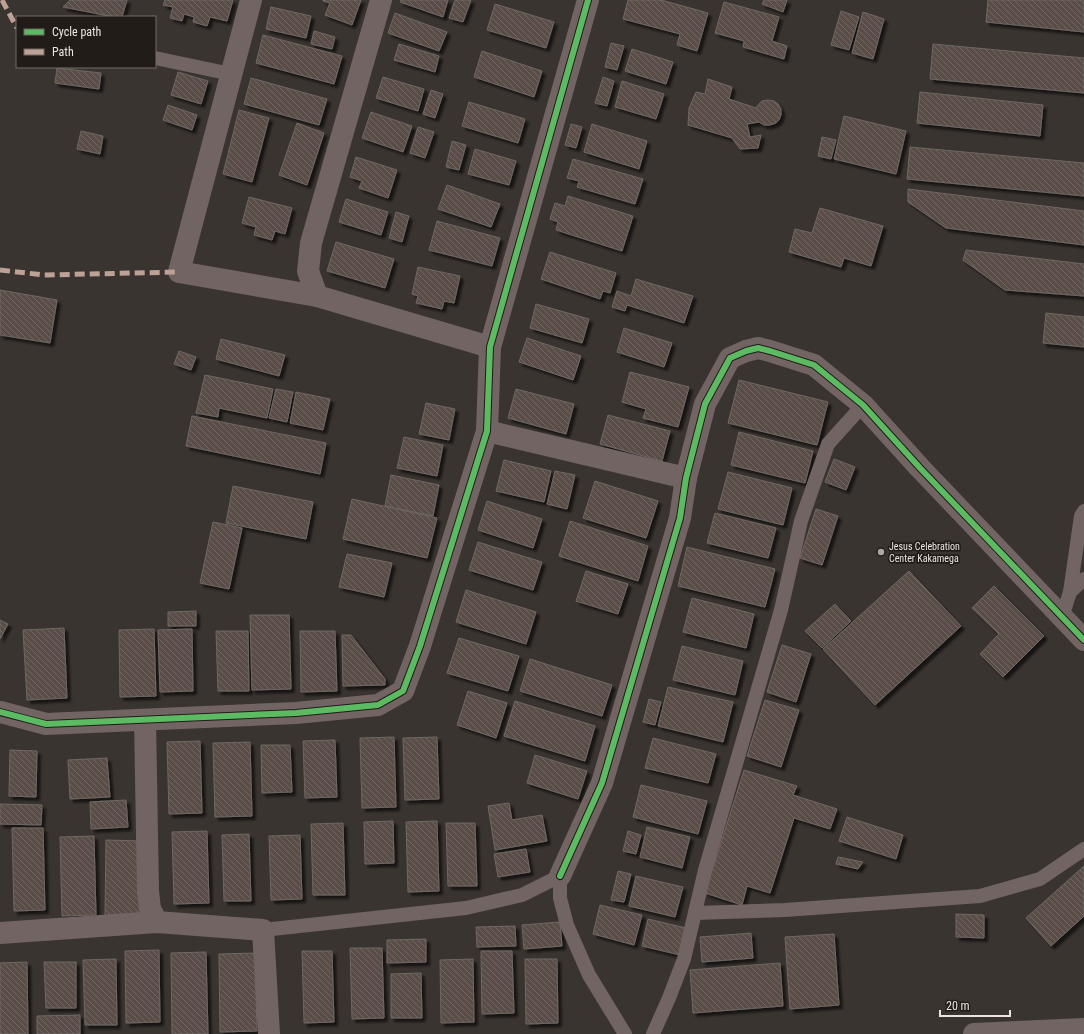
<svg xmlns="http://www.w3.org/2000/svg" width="1084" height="1034" viewBox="0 0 1084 1034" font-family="'Roboto Condensed',sans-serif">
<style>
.building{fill:url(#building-back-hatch);stroke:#6e6865;filter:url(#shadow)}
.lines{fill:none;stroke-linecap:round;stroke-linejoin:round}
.lane{stroke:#726463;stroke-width:14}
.street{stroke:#726463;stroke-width:22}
.quiet{stroke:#bda197;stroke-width:5;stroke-dasharray:10 5;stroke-linecap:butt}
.cycleway-casing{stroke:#221c18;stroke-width:8}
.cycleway{stroke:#5cba63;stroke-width:6}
.poi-dot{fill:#ada6a1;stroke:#221c18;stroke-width:1.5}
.labels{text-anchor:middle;stroke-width:3.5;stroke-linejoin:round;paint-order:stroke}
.poi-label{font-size:10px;fill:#ebe3de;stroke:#221c18;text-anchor:start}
</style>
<defs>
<pattern id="building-back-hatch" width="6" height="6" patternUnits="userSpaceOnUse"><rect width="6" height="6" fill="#5a4d46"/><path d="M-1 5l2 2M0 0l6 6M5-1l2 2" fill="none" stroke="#726660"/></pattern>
<filter id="shadow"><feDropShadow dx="3.5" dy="3.5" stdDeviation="1" flood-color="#0009"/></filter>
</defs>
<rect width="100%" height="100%" fill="#3a3430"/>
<g class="building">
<path d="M70,0H127L122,17H114L63,7Z"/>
<path d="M165,0H233L227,21L210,17L207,26L193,22L194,17L184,14L182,21L170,18L173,7L163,5Z"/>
<path d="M323,0H361L352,25L325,15L330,3L323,1Z"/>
<path d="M401,0H448L443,17L400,2Z"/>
<path d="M455,0H471L463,22L449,18Z"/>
<path d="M628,0H661L708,13L697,51L677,45L680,34L623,19Z"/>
<path d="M764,0H787L783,12L762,4Z"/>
<path d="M988,0H1084V32L986,22Z"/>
<path d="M724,2L779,17L772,41L787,46L784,59L743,47L744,41L715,33Z"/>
<path d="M495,4L554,22L546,48L487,30Z"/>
<path d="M271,7L311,16L306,38L266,29Z"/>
<path d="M841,11L859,17L849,50L831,45Z"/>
<path d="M863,12L884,19L873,59L852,53Z"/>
<path d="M395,13L447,32L439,51L388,33Z"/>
<path d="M314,31L335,37L332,49L311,44Z"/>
<path d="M263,35L342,56L334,84L256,63Z"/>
<path d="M611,43L624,46L617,70L605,67Z"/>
<path d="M399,44L439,56L435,72L394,60Z"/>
<path d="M933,44L1084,58V93L930,79Z"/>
<path d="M632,49L673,62L666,84L625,71Z"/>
<path d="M482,51L542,71L534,97L474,77Z"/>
<path d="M57,68L101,73L99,89L55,83Z"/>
<path d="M178,72L208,81L201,104L171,95Z"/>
<path d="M383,77L424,89L418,111L376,98Z"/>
<path d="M603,77L614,81L607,106L595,103Z"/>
<path d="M251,78L327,99L319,125L244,104Z"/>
<path d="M708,79L732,87L729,99L756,108L758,105L762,101L768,100L774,101L778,104L781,109V115L779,120L776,123L770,125H764L759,122L747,124L750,137L761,135L758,148L740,149L732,138L688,125L689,108L696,92L705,94Z"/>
<path d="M622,81L664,94L656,119L615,107Z"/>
<path d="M431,90L443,94L435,118L423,114Z"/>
<path d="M920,92L1043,105L1040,136L917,123Z"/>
<path d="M469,102L525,119L518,143L462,126Z"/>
<path d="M168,105L197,115L192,130L163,120Z"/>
<path d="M239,110L269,118L252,182L223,174Z"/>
<path d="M371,112L412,126L403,152L362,138Z"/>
<path d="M844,116L906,131L896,174L834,159Z"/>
<path d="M297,123L324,133L307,185L279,175Z"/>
<path d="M571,124L582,127L576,148L565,145Z"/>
<path d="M592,124L647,141L639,169L584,152Z"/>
<path d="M418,127L434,132L425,158L410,153Z"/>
<path d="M81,131L103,136L100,154L77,149Z"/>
<path d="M822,137L836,140L831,159L818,156Z"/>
<path d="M452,141L466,145L459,170L446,167Z"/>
<path d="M910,147L1084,163V196L907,179Z"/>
<path d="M475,149L516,161L509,185L468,174Z"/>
<path d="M356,157L397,170L388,198L359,188L362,181L350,177Z"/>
<path d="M573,159L643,179L635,204L577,187L579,181L567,178Z"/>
<path d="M447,185L500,204L491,227L438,209Z"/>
<path d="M908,189L1084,211V245L946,228L908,202Z"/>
<path d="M568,196L633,216L622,251L556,230L558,222L550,219L555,203L565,206Z"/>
<path d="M249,197L292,208L285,234L275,231L272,240L254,235L256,227L242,223Z"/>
<path d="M346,199L388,212L381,235L339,222Z"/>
<path d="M820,208L883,226L871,266L844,258L841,267L789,252L795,229L812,233Z"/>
<path d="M396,212L409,216L402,242L389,238Z"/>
<path d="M437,221L500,238L492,266L429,250Z"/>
<path d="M336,242L394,259L385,288L327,271Z"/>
<path d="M966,250L1084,264V296L1005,290L963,260Z"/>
<path d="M550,252L616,273L610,293L603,291L600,299L541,279Z"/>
<path d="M418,267L460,276L454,303L444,301L442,309L416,303L418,296L412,294Z"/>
<path d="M636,279L693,296L684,323L627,305L625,311L612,307L617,291L631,296Z"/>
<path d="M0,290L57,300L50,343L0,335Z"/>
<path d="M536,304L589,319L582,343L530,328Z"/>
<path d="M1046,313L1084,317V347L1043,343Z"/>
<path d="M624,328L672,343L664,367L617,352Z"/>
<path d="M527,338L581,356L573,380L519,362Z"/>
<path d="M221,339L285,355L279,376L216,359Z"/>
<path d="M179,351L196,357L191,370L174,364Z"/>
<path d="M630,372L689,387L678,427L643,418L646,409L622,402Z"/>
<path d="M205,375L273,389L267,418L219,408L218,417L196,413Z"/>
<path d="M739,380L828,402L817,445L728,423Z"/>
<path d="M276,389L293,392L287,422L269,418Z"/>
<path d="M516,389L574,404L566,434L508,418Z"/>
<path d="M296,392L330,399L323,430L290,423Z"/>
<path d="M426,403L455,409L449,440L419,434Z"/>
<path d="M608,415L670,431L662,461L600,444Z"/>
<path d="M192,416L326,443L320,474L186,446Z"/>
<path d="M739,432L813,451L805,483L731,465Z"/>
<path d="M404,437L443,445L437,476L397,468Z"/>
<path d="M834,459L855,467L846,490L825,482Z"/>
<path d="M504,460L551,471L544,502L496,491Z"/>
<path d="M555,471L575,475L567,509L547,504Z"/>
<path d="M728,472L792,488L783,525L718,509Z"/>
<path d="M391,475L439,485L433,516L385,506Z"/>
<path d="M595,481L658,501L646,538L583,518Z"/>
<path d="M233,486L313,502L306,539L226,523Z"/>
<path d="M352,499L437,518L427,558L343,539Z"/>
<path d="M487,501L542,519L533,548L478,530Z"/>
<path d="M816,509L838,516L822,565L800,558Z"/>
<path d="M715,513L776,528L768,558L707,543Z"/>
<path d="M570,521L648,546L638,581L559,556Z"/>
<path d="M213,522L242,528L229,589L200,583Z"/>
<path d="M478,542L542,562L533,590L469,570Z"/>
<path d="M687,547L775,569L765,607L678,586Z"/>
<path d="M347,554L392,563L384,597L339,587Z"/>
<path d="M586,571L628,584L618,614L576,601Z"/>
<path d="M909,571L961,626L875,705L823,649Z"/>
<path d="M994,586L1044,636L1003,677L980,654L999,634L972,608Z"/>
<path d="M466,590L536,612L526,644L456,622Z"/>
<path d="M692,598L754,614L746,648L683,632Z"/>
<path d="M835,604L851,621L822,648L805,631Z"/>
<path d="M196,611V626H168V612Z"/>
<path d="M250,615H289L291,689L252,690Z"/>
<path d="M0,620L8,624L0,639Z"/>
<path d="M64,628L67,698L27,700L23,630Z"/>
<path d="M154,629L156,696L120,697L119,630Z"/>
<path d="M192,629L193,691L160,692L158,630Z"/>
<path d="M216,631H248L249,691H218Z"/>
<path d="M300,631H335L337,691L301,692Z"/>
<path d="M342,635H351L385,679V685L343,686Z"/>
<path d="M459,638L519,656L508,691L447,673Z"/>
<path d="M782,645L811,654L796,702L767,692Z"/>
<path d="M682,646L743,661L735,695L673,680Z"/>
<path d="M530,659L612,685L602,716L520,691Z"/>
<path d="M668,687L733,702L723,742L658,726Z"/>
<path d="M468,691L507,703L496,738L457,725Z"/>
<path d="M649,699L661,702L655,725L643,722Z"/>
<path d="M765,700L799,710L781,767L747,756Z"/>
<path d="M515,701L595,726L585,761L504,736Z"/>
<path d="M394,737L396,807L362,808L360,738Z"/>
<path d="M437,737L439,799L405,800L403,738Z"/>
<path d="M653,738L716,754L708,783L645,768Z"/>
<path d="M335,740L337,797L305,798L303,741Z"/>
<path d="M200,741L202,813L169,814L167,742Z"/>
<path d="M250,742L252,816L215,817L213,743Z"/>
<path d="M261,745H290L292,792L262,793Z"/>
<path d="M10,750L37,751L36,797L9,796Z"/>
<path d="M535,755L587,771L578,799L527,783Z"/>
<path d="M107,758L110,797L70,799L68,760Z"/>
<path d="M744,770L797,786L793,795L837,809L830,829L794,818L770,893L747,886L742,905L705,893Z"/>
<path d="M641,785L707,801L698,834L633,817Z"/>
<path d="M126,800L128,827L91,829L90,802Z"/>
<path d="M509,803L512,820L542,815L547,841L495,850L488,806Z"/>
<path d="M0,804L42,805L41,825L0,824Z"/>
<path d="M847,817L903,835L896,859L839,841Z"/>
<path d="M393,821L394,863L365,864L364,822Z"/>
<path d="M437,821L439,891L408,892L406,822Z"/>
<path d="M343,823L345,895H313L311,824Z"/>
<path d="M446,823H475L477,886H448Z"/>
<path d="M647,827L690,837L682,868L640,857Z"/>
<path d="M12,828H43L45,910L14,911Z"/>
<path d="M207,831L209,903L174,904L172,832Z"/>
<path d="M628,831L641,835L636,854L623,851Z"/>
<path d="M249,834L251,901H224L222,835Z"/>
<path d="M300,835L302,899L271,900L269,836Z"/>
<path d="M94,836L96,915L62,916L60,837Z"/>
<path d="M106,840L142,841L141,917L105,916Z"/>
<path d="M526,849L530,872L498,877L494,854Z"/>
<path d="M838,857L863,862L858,869L836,864Z"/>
<path d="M1084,866V916L1051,946L1026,918Z"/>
<path d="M618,871L631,874L624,902L611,900Z"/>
<path d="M636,876L683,887L675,917L629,906Z"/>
<path d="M600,905L642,915L634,945L593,934Z"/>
<path d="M956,914L984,915V938L956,937Z"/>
<path d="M648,919L686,928L680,955L642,946Z"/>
<path d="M560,922L562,946L524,949L522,925Z"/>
<path d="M515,926L516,946L477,947L476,927Z"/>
<path d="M751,933L753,958L702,962L700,937Z"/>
<path d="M834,934L839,1005L790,1009L785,937Z"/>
<path d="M426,939V962L387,963V940Z"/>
<path d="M350,948H382L384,1018L352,1019Z"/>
<path d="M159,950L160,1022L126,1023L125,951Z"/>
<path d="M302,951H332L334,1022L304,1023Z"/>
<path d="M481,951H512L514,1013L482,1014Z"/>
<path d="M206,952L208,1034H172L171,953Z"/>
<path d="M255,953L257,1031L220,1032L219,954Z"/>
<path d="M116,959L117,1025H85L83,960Z"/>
<path d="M473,959L474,1022L441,1023L440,960Z"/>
<path d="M525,959H557L558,1023L526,1024Z"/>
<path d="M27,962L28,1034H0V963Z"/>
<path d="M44,962H76V1008H46Z"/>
<path d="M780,963L783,1006L693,1013L690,970Z"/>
<path d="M421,973L422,1018H391V974Z"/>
<path d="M80,1015V1034H37V1016Z"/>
</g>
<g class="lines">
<g class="lane">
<path d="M155,58L231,74"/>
<path d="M1070,592L1081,516L1084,511"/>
<path d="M1062,617L1070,592L1084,579"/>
<path d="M695,913L785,910L980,896L1040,879L1084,849"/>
<path d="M263,930L466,908L522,895L560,876V898L567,925L589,975L625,1034"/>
<path d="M653,1034L669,998L684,959L705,870L781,610L801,521L828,444L863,405"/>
</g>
<g class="street">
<path d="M251,0L179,272L317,296"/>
<path d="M381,0L311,243L308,271L317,296L490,347"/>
<path d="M487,431L686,478"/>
<path d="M0,712L46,724L296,713L378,705L403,691L420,646L487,431L490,347L588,0"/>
<path d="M145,720L148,891L150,909L157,922"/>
<path d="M560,876L602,783L680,518L686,478L705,404L730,358L746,351L758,348L770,351L814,365L863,405L920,468L1084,640"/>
<path d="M0,933L157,922L263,930L269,1034"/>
<path d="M974,1034L1084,1029"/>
</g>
<g class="quiet">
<path d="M2,0L17,28"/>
<path d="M0,270L44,275L179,272"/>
</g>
<g class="cycleway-casing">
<g id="cycleway">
<path d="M0,712L46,724L296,713L378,705L403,691L420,646L487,431L490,347L588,0"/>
<path d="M560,876L602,783L680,518L686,478L705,404L730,358L746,351L758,348L770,351L814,365L863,405L920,468L1084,640"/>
</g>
</g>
<use href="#cycleway" class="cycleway"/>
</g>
<circle class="poi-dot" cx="881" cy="552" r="4"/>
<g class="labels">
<g class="poi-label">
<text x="889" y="550">Jesus Celebration<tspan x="889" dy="12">Center Kakamega</tspan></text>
</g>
</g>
<rect x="16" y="16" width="140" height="52" fill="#221c18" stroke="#726c67"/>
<rect x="24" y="29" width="20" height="6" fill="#5cba63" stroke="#726c67"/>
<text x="52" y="36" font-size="12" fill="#ebe3de">Cycle path</text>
<rect x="24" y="49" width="20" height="6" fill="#bda197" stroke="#726c67"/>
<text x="52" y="56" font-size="12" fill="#ebe3de">Path</text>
<path d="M940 1010v6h70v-6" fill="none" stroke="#ebe3de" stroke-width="2"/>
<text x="946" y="1010" font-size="12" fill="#ebe3de" stroke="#221c18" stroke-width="3" paint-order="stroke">20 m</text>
</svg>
